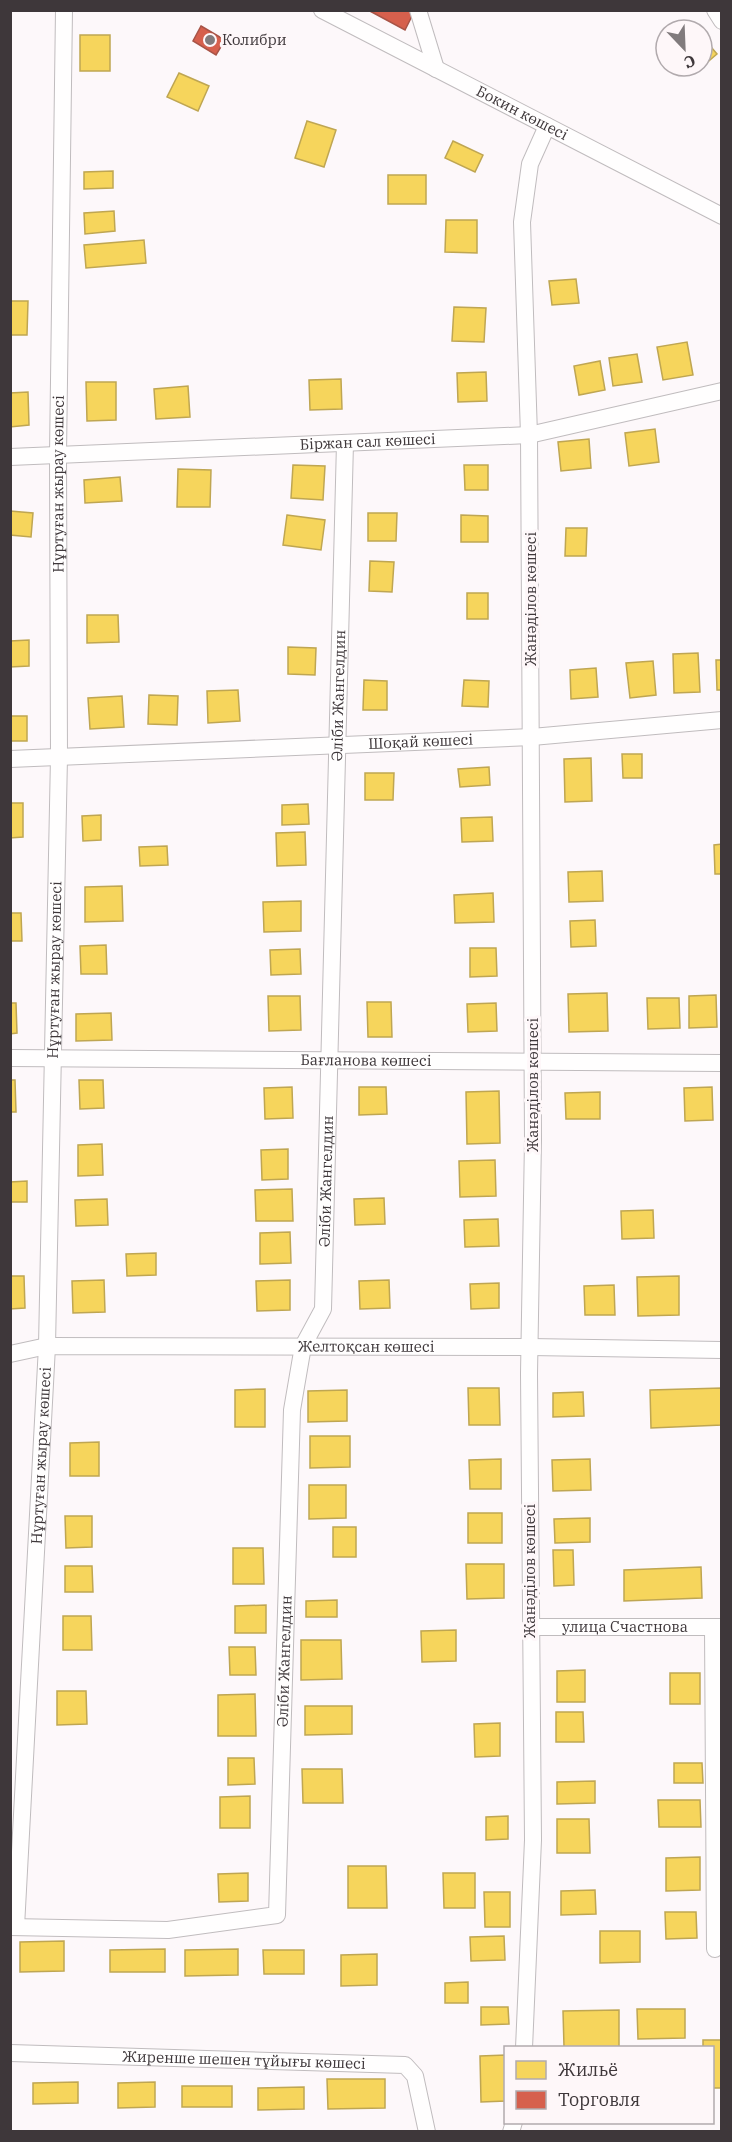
<svg xmlns="http://www.w3.org/2000/svg" width="732" height="2142" viewBox="0 0 732 2142" font-family="'IBM Plex Serif',serif">
<style>
.homes{fill:#f6d55c;stroke:#bfa652;stroke-width:1.5}
.shops{fill:#d6604d;stroke:#a85447;stroke-width:1.5}
.lines{fill:none;stroke-linecap:round;stroke-linejoin:round}
.street-casing{stroke:#c0bcbe;stroke-width:18}
.street{stroke:#fffefe;stroke-width:16}
.poi-dot{fill:#817b7d;stroke:#fef7f9;stroke-width:2}
.labels{text-anchor:middle;stroke-width:6;stroke-linejoin:round;paint-order:stroke}
.poi-label{font-size:15px;fill:#3e373a;stroke:#fef7f9;text-anchor:start}
.street-label{font-size:15px;fill:#3e373a;stroke:#fef7f9}
</style>
<rect width="100%" height="100%" fill="#fdf8fa"/>
<g class="homes">
<rect x="80" y="35" width="30" height="36"/>
<path d="M706,41L717,54L703,66L702,44Z"/>
<path d="M179,73L209,86L198,111L167,97Z"/>
<path d="M307,121L336,130L324,167L295,158Z"/>
<path d="M453,141L483,155L475,172L445,158Z"/>
<path d="M113,171V188L84,189V172Z"/>
<rect x="388" y="175" width="38" height="29"/>
<path d="M114,211L115,231L85,234L84,213Z"/>
<path d="M446,220H477V253L445,252Z"/>
<path d="M144,240L146,263L86,268L84,245Z"/>
<path d="M576,279L579,303L552,305L549,281Z"/>
<path d="M10,301H28L27,335H10Z"/>
<path d="M454,307L486,308L484,342L452,341Z"/>
<path d="M687,342L693,375L663,380L657,347Z"/>
<path d="M637,354L642,382L613,386L609,358Z"/>
<path d="M600,361L605,390L579,395L574,366Z"/>
<path d="M486,372L487,401L458,402L457,373Z"/>
<path d="M341,379L342,409L310,410L309,380Z"/>
<path d="M86,382H116V420L87,421Z"/>
<path d="M188,386L190,417L156,419L154,389Z"/>
<path d="M28,392L29,425L10,427V393Z"/>
<path d="M655,429L659,462L629,466L625,433Z"/>
<path d="M589,439L591,468L561,471L558,442Z"/>
<path d="M293,465L325,466L323,500L291,498Z"/>
<path d="M464,465H488V490H465Z"/>
<path d="M178,469L211,470L210,507H177Z"/>
<path d="M120,477L122,501L85,503L84,480Z"/>
<path d="M10,511L33,513L31,537L10,535Z"/>
<path d="M368,513H397L396,541H368Z"/>
<path d="M287,515L325,520L321,550L283,545Z"/>
<path d="M461,515L488,516V542H461Z"/>
<path d="M566,528H587L586,556H565Z"/>
<path d="M370,561L394,562L392,592L369,591Z"/>
<rect x="467" y="593" width="21" height="26"/>
<path d="M87,615H118L119,642L87,643Z"/>
<path d="M29,640V666L10,667V641Z"/>
<path d="M288,647L316,648L315,675L288,674Z"/>
<path d="M698,653L700,692L674,693L673,654Z"/>
<path d="M716,660H722V690H717Z"/>
<path d="M653,661L656,695L630,698L626,663Z"/>
<path d="M596,668L598,697L571,699L570,670Z"/>
<path d="M364,680L387,681V710H363Z"/>
<path d="M464,680L489,681L488,707L462,706Z"/>
<path d="M238,690L240,721L208,723L207,691Z"/>
<path d="M149,695L178,696L177,725L148,724Z"/>
<path d="M122,696L124,727L90,729L88,698Z"/>
<rect x="10" y="716" width="17" height="25"/>
<path d="M622,754H642V778H623Z"/>
<path d="M591,758L592,801L565,802L564,759Z"/>
<path d="M489,767L490,785L460,787L458,769Z"/>
<path d="M365,773H394L393,800H365Z"/>
<path d="M10,803H23V837L10,838Z"/>
<path d="M308,804L309,824L282,825V805Z"/>
<path d="M101,815V840L83,841L82,816Z"/>
<path d="M492,817L493,841L462,842L461,818Z"/>
<path d="M305,832L306,865L277,866L276,833Z"/>
<path d="M722,844V874H715L714,845Z"/>
<path d="M167,846L168,865L140,866L139,847Z"/>
<path d="M602,871L603,901L569,902L568,872Z"/>
<path d="M122,886L123,921L85,922V887Z"/>
<path d="M493,893L494,922L455,923L454,895Z"/>
<path d="M301,901V931L264,932L263,902Z"/>
<path d="M10,913H21L22,941H10Z"/>
<path d="M595,920L596,946L571,947L570,921Z"/>
<path d="M106,945L107,974H81L80,946Z"/>
<path d="M470,948H496L497,976L470,977Z"/>
<path d="M300,949L301,974L271,975L270,950Z"/>
<path d="M607,993L608,1031L569,1032L568,994Z"/>
<path d="M716,995L717,1027L689,1028V996Z"/>
<path d="M268,996H300L301,1030L269,1031Z"/>
<path d="M647,998H679L680,1028L648,1029Z"/>
<path d="M367,1002H391L392,1037H368Z"/>
<path d="M10,1003H16L17,1033L10,1034Z"/>
<path d="M496,1003L497,1031L468,1032L467,1004Z"/>
<path d="M111,1013L112,1040L76,1041V1014Z"/>
<path d="M10,1080H15L16,1112H10Z"/>
<path d="M79,1080H103L104,1108L80,1109Z"/>
<path d="M292,1087L293,1118L265,1119L264,1088Z"/>
<path d="M359,1087H386L387,1114L359,1115Z"/>
<path d="M712,1087L713,1120L685,1121L684,1088Z"/>
<path d="M499,1091L500,1143L467,1144L466,1092Z"/>
<path d="M600,1092V1119H566L565,1093Z"/>
<path d="M102,1144L103,1175L78,1176V1145Z"/>
<path d="M288,1149V1179L262,1180L261,1150Z"/>
<path d="M495,1160L496,1196L460,1197L459,1161Z"/>
<path d="M27,1181V1202H10V1182Z"/>
<path d="M292,1189L293,1221H256L255,1190Z"/>
<path d="M384,1198L385,1224L355,1225L354,1199Z"/>
<path d="M107,1199L108,1225L76,1226L75,1200Z"/>
<path d="M653,1210L654,1238L622,1239L621,1211Z"/>
<path d="M498,1219L499,1246L465,1247L464,1220Z"/>
<path d="M290,1232L291,1263L260,1264V1233Z"/>
<path d="M156,1253V1275L127,1276L126,1254Z"/>
<path d="M10,1276H24L25,1308L10,1309Z"/>
<path d="M679,1276V1315L638,1316L637,1277Z"/>
<path d="M104,1280L105,1312L73,1313L72,1281Z"/>
<path d="M290,1280V1310L257,1311L256,1281Z"/>
<path d="M389,1280L390,1308L360,1309L359,1281Z"/>
<path d="M499,1283V1308L471,1309L470,1284Z"/>
<path d="M614,1285L615,1315H585L584,1286Z"/>
<path d="M468,1388H499L500,1425H469Z"/>
<path d="M722,1388V1425L651,1428L650,1390Z"/>
<path d="M265,1389V1427H235V1390Z"/>
<path d="M347,1390V1421L308,1422V1391Z"/>
<path d="M583,1392L584,1416L553,1417V1393Z"/>
<path d="M310,1436H350V1467L310,1468Z"/>
<path d="M99,1442V1476H70V1443Z"/>
<path d="M501,1459V1489H470L469,1460Z"/>
<path d="M590,1459L591,1490L553,1491L552,1460Z"/>
<path d="M309,1485H346V1518L309,1519Z"/>
<rect x="468" y="1513" width="34" height="30"/>
<path d="M65,1516H92V1547L66,1548Z"/>
<path d="M590,1518V1542L555,1543L554,1519Z"/>
<rect x="333" y="1527" width="23" height="30"/>
<path d="M233,1548H263L264,1584H233Z"/>
<path d="M553,1550H573L574,1585L554,1586Z"/>
<path d="M466,1564H504V1598L467,1599Z"/>
<path d="M65,1566H92L93,1592H65Z"/>
<path d="M701,1567L702,1598L624,1601V1570Z"/>
<path d="M337,1600V1617H306V1601Z"/>
<path d="M266,1605V1633H235V1606Z"/>
<path d="M63,1616H91L92,1650H63Z"/>
<path d="M456,1630V1661L422,1662L421,1631Z"/>
<path d="M301,1640H341L342,1679L301,1680Z"/>
<path d="M229,1647H255L256,1675H230Z"/>
<path d="M585,1670V1702H557V1671Z"/>
<rect x="670" y="1673" width="30" height="31"/>
<path d="M57,1691H86L87,1724L57,1725Z"/>
<path d="M255,1694L256,1736H218V1695Z"/>
<path d="M305,1706H352V1734L305,1735Z"/>
<path d="M556,1712H583L584,1742H556Z"/>
<path d="M500,1723V1756L475,1757L474,1724Z"/>
<path d="M228,1758H254L255,1784L228,1785Z"/>
<path d="M674,1763H702L703,1783H674Z"/>
<path d="M302,1769H342L343,1803H303Z"/>
<path d="M595,1781V1803L557,1804V1782Z"/>
<path d="M250,1796V1828H220V1797Z"/>
<path d="M658,1800H700L701,1827H659Z"/>
<path d="M508,1816V1839L486,1840V1817Z"/>
<path d="M557,1819H589L590,1853H557Z"/>
<path d="M700,1857V1890L666,1891V1858Z"/>
<path d="M348,1866H386L387,1908H348Z"/>
<path d="M248,1873V1901L219,1902L218,1874Z"/>
<path d="M443,1873H475V1908H444Z"/>
<path d="M595,1890L596,1914L561,1915V1891Z"/>
<path d="M484,1892H510V1927H485Z"/>
<path d="M665,1912H696L697,1938L666,1939Z"/>
<path d="M600,1931H640V1962L600,1963Z"/>
<path d="M504,1936L505,1960L471,1961L470,1937Z"/>
<path d="M64,1941V1971L20,1972V1942Z"/>
<path d="M165,1949V1972H110V1950Z"/>
<path d="M238,1949V1975L185,1976V1950Z"/>
<path d="M263,1950H304V1974H264Z"/>
<path d="M377,1954V1985L341,1986V1955Z"/>
<path d="M468,1982V2003H445V1983Z"/>
<path d="M481,2007H508L509,2024L481,2025Z"/>
<path d="M637,2009H685V2038L638,2039Z"/>
<path d="M619,2010V2047H564L563,2011Z"/>
<path d="M703,2040H722V2088H712V2048H703Z"/>
<path d="M506,2055V2101L481,2102L480,2056Z"/>
<path d="M327,2079H385V2108L328,2109Z"/>
<path d="M78,2082V2103L33,2104V2083Z"/>
<path d="M155,2082V2107L118,2108V2083Z"/>
<rect x="182" y="2086" width="50" height="21"/>
<path d="M304,2087V2109L258,2110V2088Z"/>
</g>
<g class="shops">
<path d="M368,10H411L414,12L405,30Z"/>
<path d="M201,26L225,40L216,55L193,41Z"/>
</g>
<g class="lines">
<g class="street-casing">
<g id="street">
<path id="s1" d="M322,10L722,216"/>
<path d="M418,10L436,69"/>
<path d="M715,10L722,21"/>
<path id="s2" d="M10,457L529,435L722,391"/>
<path id="s3" d="M10,759L532,737L722,720"/>
<path id="s4" d="M10,1058L722,1063"/>
<path id="s5" d="M10,1354L47,1346L530,1347L722,1350"/>
<path id="s6" d="M531,1627H722"/>
<path d="M713,1627L715,1949"/>
<path id="s7" d="M10,1927L168,1930L277,1915L292,1410L303,1346L323,1309L345,443"/>
<path id="s8" d="M16,1927L47,1346L59,757L58,455L64,10"/>
<path d="M524,2048L533,1840L529,1374L533,1140L529,435L522,222L530,164L547,126"/>
<path id="s9" d="M10,2053L405,2065L415,2076L427,2132"/>
<path d="M511,2132L514,2122"/>
</g>
</g>
<use href="#street" class="street"/>
</g>
<circle class="poi-dot" cx="210" cy="40" r="6"/>
<g class="labels">
<g class="poi-label">
<text x="222" y="45">Колибри</text>
</g>
<g class="street-label">
<text dy="5" stroke="none"><textPath href="#s1" startOffset="225">Бокин көшесі</textPath></text>
<text dy="5" stroke="none"><textPath href="#s2" startOffset="358">Біржан сал көшесі</textPath></text>
<text dy="5" stroke="none"><textPath href="#s8" startOffset="1444">Нұртуған жырау көшесі</textPath></text>
<text transform="translate(531 599) rotate(-90)" y="5">Жанәділов көшесі</text>
<text dy="5" stroke="none"><textPath href="#s7" startOffset="1494">Әліби Жангелдин</textPath></text>
<text dy="5" stroke="none"><textPath href="#s3" startOffset="411">Шоқай көшесі</textPath></text>
<text dy="5" stroke="none"><textPath href="#s8" startOffset="958">Нұртуған жырау көшесі</textPath></text>
<text dy="5" stroke="none"><textPath href="#s4" startOffset="356">Бағланова көшесі</textPath></text>
<text transform="translate(533 1085) rotate(-90)" y="5">Жанәділов көшесі</text>
<text dy="5" stroke="none"><textPath href="#s7" startOffset="1008">Әліби Жангелдин</textPath></text>
<text dy="5" stroke="none"><textPath href="#s5" startOffset="357">Желтоқсан көшесі</textPath></text>
<text dy="5" stroke="none"><textPath href="#s8" startOffset="472">Нұртуған жырау көшесі</textPath></text>
<text transform="translate(530 1571) rotate(-90)" y="5">Жанәділов көшесі</text>
<text dy="5" stroke="none"><textPath href="#s6" startOffset="94">улица Счастнова</textPath></text>
<text dy="5" stroke="none"><textPath href="#s7" startOffset="522">Әліби Жангелдин</textPath></text>
<text dy="5" stroke="none"><textPath href="#s9" startOffset="234">Жиренше шешен тұйығы көшесі</textPath></text>
</g>
</g>
<rect width="732" height="2142" fill="none" stroke="#3e373a" stroke-width="24"/>
<rect x="504" y="2046" width="210" height="78" fill="#fef7f9" stroke="#b1aaad" stroke-width="1.5"/>
<rect x="516" y="2061" width="30" height="18" fill="#f6d55c" stroke="#b1aaad" stroke-width="1.5"/>
<text x="558" y="2076" font-size="18" fill="#3e373a">Жильё</text>
<rect x="516" y="2091" width="30" height="18" fill="#d6604d" stroke="#b1aaad" stroke-width="1.5"/>
<text x="558" y="2106" font-size="18" fill="#3e373a">Торговля</text>
<g transform="translate(684 48) rotate(157)"><circle r="28" fill="#fef7f9" stroke="#b1aaad" stroke-width="1.5"/>
<path d="M0-4.5L10 22L0 15L-10 22Z" fill="#817b7d"/>
<text y="-9" font-size="16" font-weight="bold" text-anchor="middle" fill="#3e373a">С</text>
</g>
</svg>
